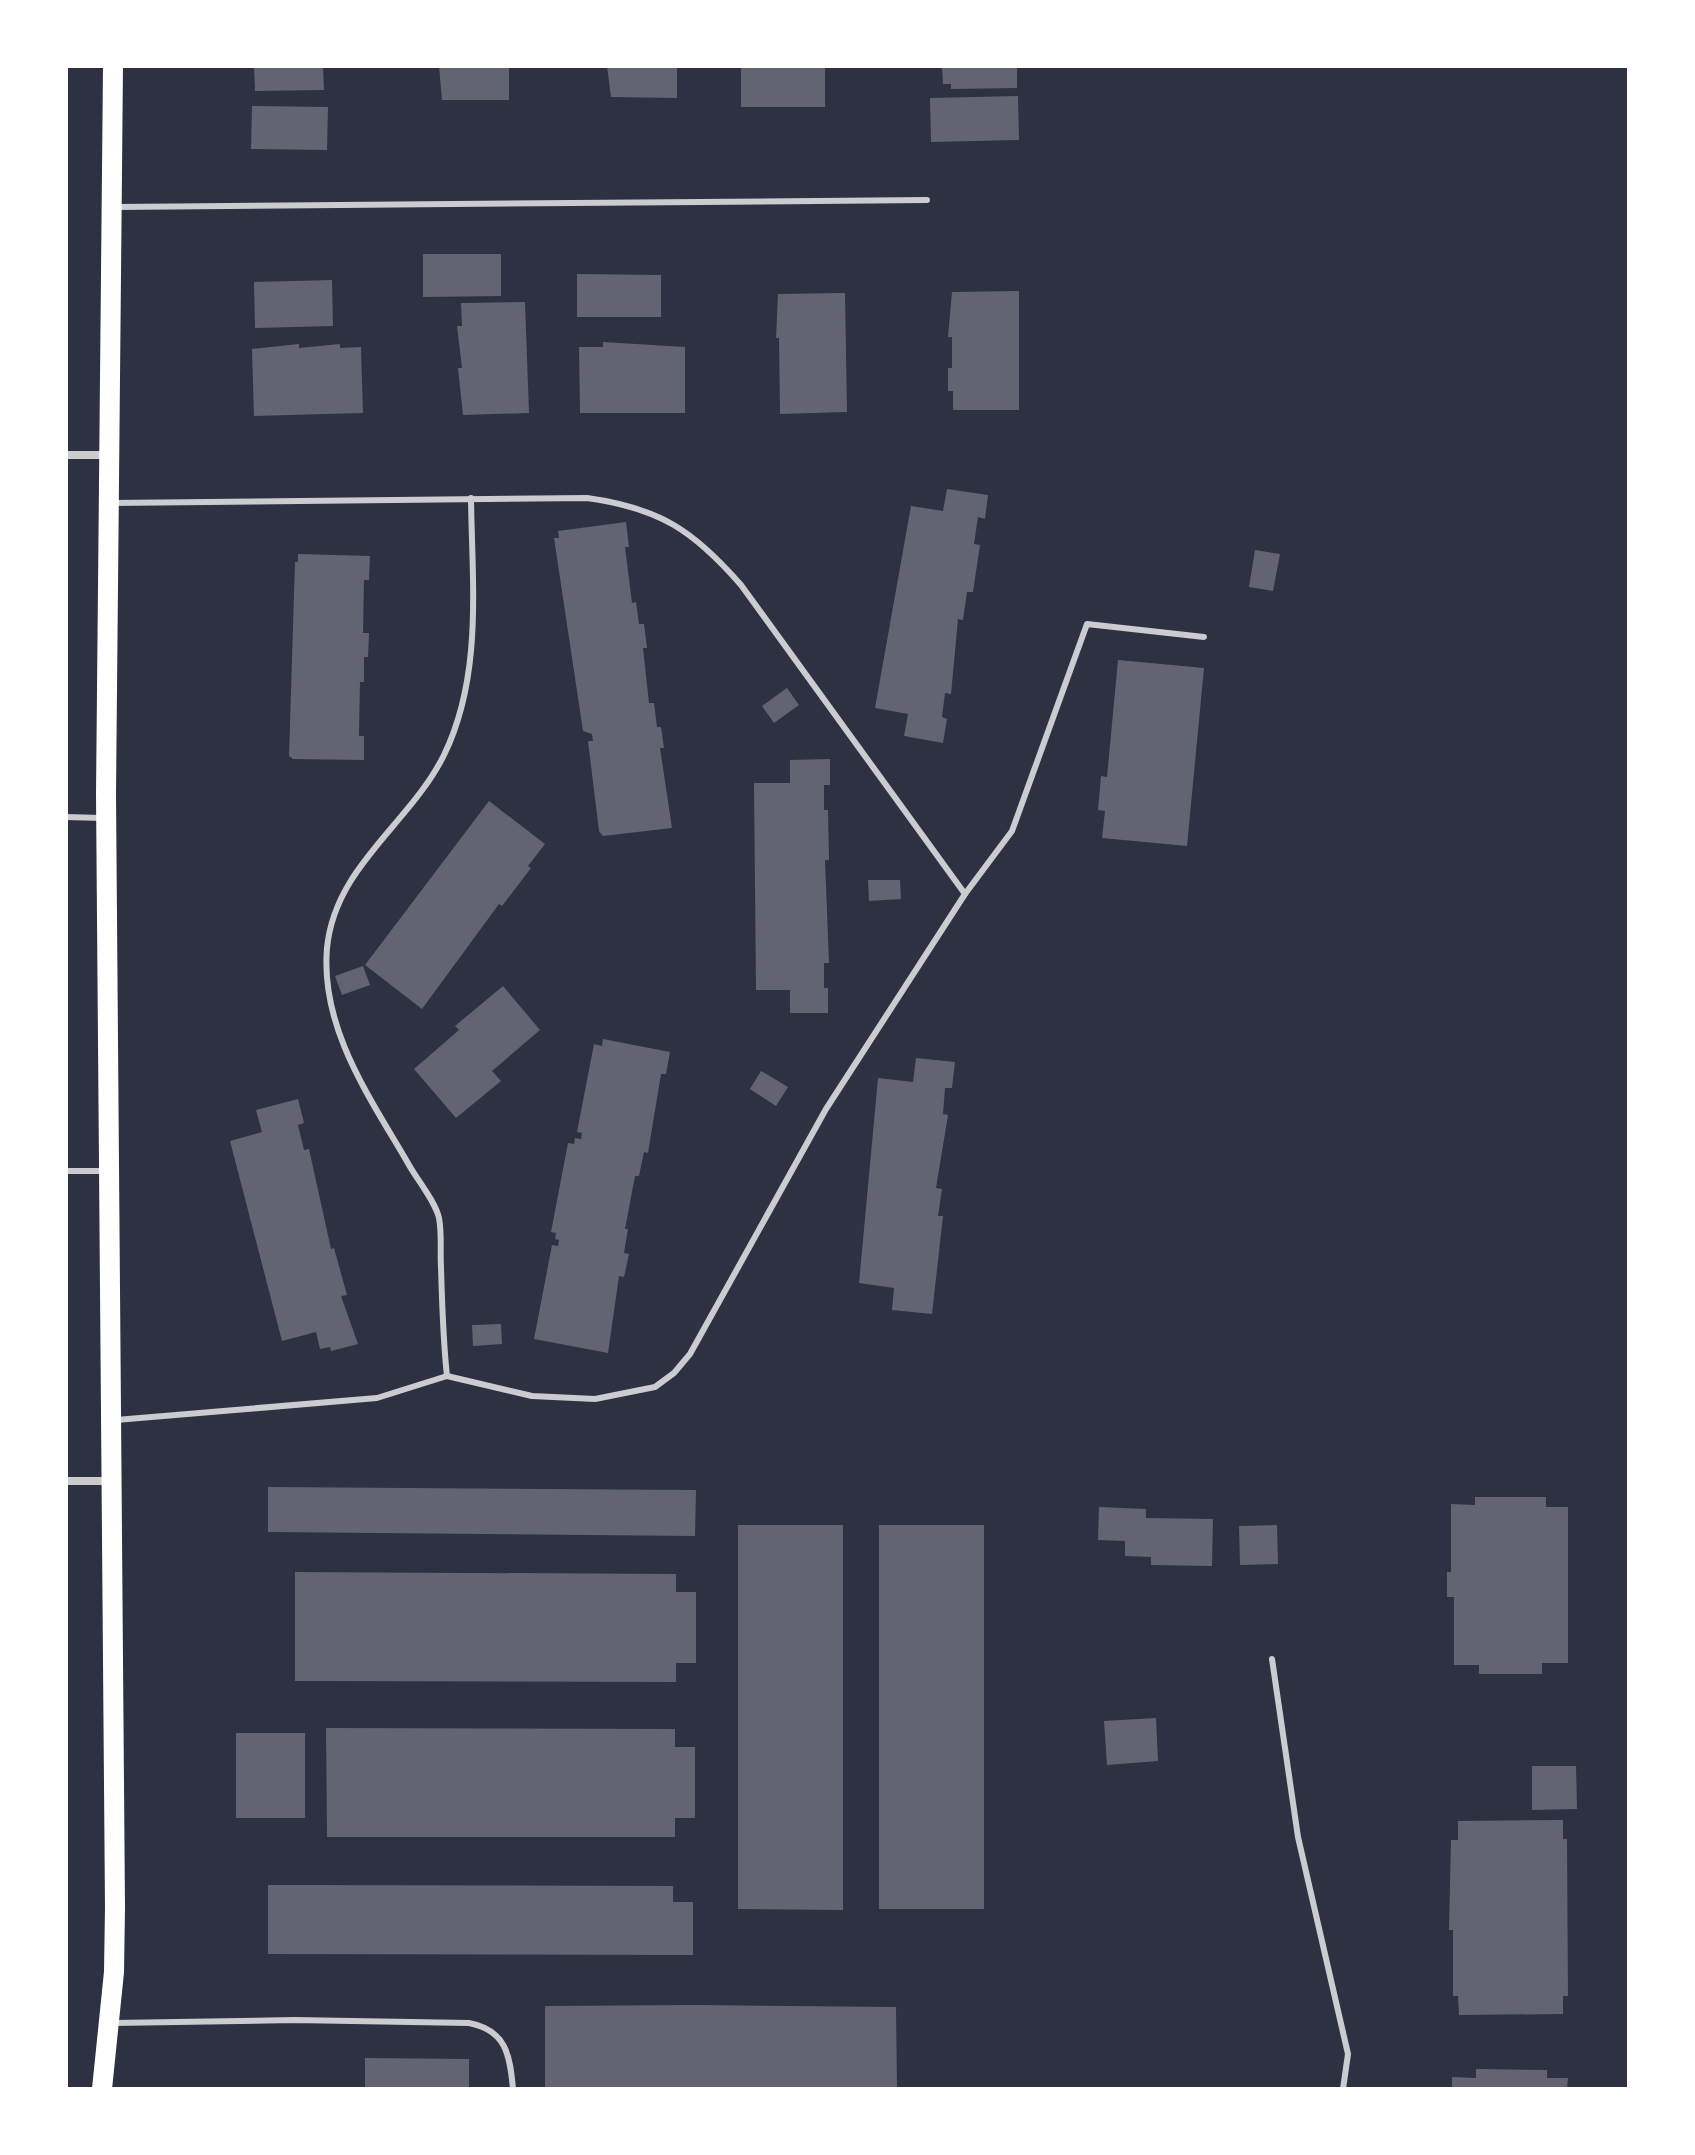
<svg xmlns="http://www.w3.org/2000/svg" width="1695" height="2155" viewBox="0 0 1695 2155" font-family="'Playfair Display',serif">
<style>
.building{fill:#626471}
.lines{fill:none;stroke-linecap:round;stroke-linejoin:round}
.service{stroke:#caccd0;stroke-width:6}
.minor{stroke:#caccd0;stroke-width:8}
.primary{stroke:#fff;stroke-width:20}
</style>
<rect width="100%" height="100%" fill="#2d3142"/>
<g class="building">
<path d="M254,66H323L324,90L255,91Z"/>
<path d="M439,66H509V100H442Z"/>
<path d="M607,66H677V98L611,97Z"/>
<rect x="741" y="66" width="84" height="41"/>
<path d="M947,66H1017V88L951,89V84H943L942,68Z"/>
<path d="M1018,96L1019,140L931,142L930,98Z"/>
<path d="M252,106L328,107L327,150L251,149Z"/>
<path d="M423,254H501V296L423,297Z"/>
<path d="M577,274L661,275V317H577Z"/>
<path d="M332,280L333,326L255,328L254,282Z"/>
<path d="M1019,291V410H953V391H948V368H952V337H948L952,292Z"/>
<path d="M845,293L847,412L780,414L779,338H776L778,294Z"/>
<path d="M525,302L529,413L463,415L458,368H462L457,326H462L461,303Z"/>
<path d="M603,342L685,347V413H580L579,347H603Z"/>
<path d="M299,344V348L340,344V348L361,347L363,413L254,416L252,349Z"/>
<path d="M947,489L988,495L985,519L978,517L974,544L980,545L973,592H967L963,620L958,619L951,694L945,693L942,717L947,719L943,743L904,736L908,714L875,708L911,506L943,511Z"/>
<path d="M626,522L629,547H625L632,603L636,602L639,624H644L647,648H643L649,703H654L657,727H661L664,748H660L672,828L603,836L599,831L588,741H593L592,734L583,731L554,538H559L558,531Z"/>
<path d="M1255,550L1280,554L1273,591L1249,587Z"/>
<path d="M298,554L370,556L369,580H364L363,633H369L368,657H364V682H360L359,736H364V760L293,759L289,756L295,562H298Z"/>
<path d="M1118,660L1204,668L1187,846L1102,838L1105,811L1098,810L1101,776L1107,777Z"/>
<path d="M787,688L799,705L774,723L762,706Z"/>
<path d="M830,759V785H824V810H828L829,860H825L829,963H824V988H828V1013H790V990H756L754,783H790V760Z"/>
<path d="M489,801L545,844L528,866L531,868L502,906L499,904L422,1009L365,965Z"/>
<path d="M868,880H900L901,899L869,901Z"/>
<path d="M363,966L370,985L342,995L335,976Z"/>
<path d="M503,986L540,1030L492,1071L501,1081L456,1118L414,1069L459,1030L455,1026Z"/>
<path d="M603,1039L670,1052L666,1074H661L648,1153L644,1152L639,1176H635L625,1229H628L624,1253L629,1254L624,1277L619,1276L608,1353L534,1339L552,1245L558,1246L559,1240L555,1239L556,1233L551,1232L568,1143L574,1144L575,1138L581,1139L582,1133L577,1132L594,1044L602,1046Z"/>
<path d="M916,1058L955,1062L952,1088H945L943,1114L948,1115L936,1188L942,1189L938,1216H943L932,1314L892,1310L894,1288L859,1283L878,1078L913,1082Z"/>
<path d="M761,1071L788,1087L776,1106L750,1089Z"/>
<path d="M298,1099L304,1123L298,1125L304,1150L309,1149L331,1249L334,1248L347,1295L341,1296L358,1344L331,1351L330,1347L320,1349L316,1332L282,1341L230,1141L262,1132L256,1110Z"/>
<path d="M501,1324L502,1344L473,1346L472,1325Z"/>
<path d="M268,1487L696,1490L695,1536L268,1532Z"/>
<path d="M1475,1497H1546V1507H1568V1663H1542V1674H1479V1665H1454V1597H1447V1572H1451V1504L1475,1505Z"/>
<path d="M1099,1507L1146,1509V1518L1213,1519L1212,1566L1151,1565V1557L1125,1556V1541L1098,1540Z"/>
<path d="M738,1525H843V1910L738,1909Z"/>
<rect x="879" y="1525" width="105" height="384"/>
<path d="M1277,1525L1278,1564L1240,1565L1239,1526Z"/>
<path d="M295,1572L676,1574V1592H696V1663H676V1682L295,1681Z"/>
<path d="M1156,1718L1158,1761L1107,1765L1104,1721Z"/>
<path d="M326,1728L675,1729V1747H695V1818H675V1837H327Z"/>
<rect x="236" y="1733" width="69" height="85"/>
<path d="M1532,1766H1576L1577,1809L1532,1810Z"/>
<path d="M1563,1820V1839H1567L1568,1996H1563V2014L1459,2015L1458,1996H1453V1930H1449L1451,1840H1458V1821Z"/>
<path d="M268,1885L673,1886V1902H693V1955L268,1954Z"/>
<path d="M696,2005L896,2007L897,2089H545V2006Z"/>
<path d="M365,2058L469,2059V2089H365Z"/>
<path d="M1476,2069L1547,2070V2078H1568L1567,2089H1452V2077L1476,2078Z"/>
</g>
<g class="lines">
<g class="service">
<path d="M116,207L927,200"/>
<path d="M111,503L587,498C660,508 694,531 741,585L965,894"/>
<path d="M66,817L102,818"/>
<path d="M66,1171H106"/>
<path d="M447,1376C443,1340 442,1303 441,1267C440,1251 442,1233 439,1218C435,1201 418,1181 409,1165C371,1099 320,1029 327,948C335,866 410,824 444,755C483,675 472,583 471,498"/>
<path d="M116,1420L377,1398L447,1376L532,1396L595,1399L655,1387L674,1373L690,1354L826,1109L965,894L1012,831L1087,624L1204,637"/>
<path d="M1272,1659L1298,1837L1348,2054L1343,2089"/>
<path d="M113,2023L294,2020L469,2023C506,2030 510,2055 513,2089"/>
</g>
<g class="minor">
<path d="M66,455H109"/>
<path d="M66,1481H112"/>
</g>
<path class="primary" d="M102,2089L114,1972L115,1908L106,794L113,66"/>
</g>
<rect width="1695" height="2155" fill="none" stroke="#ffffff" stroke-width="136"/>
</svg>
